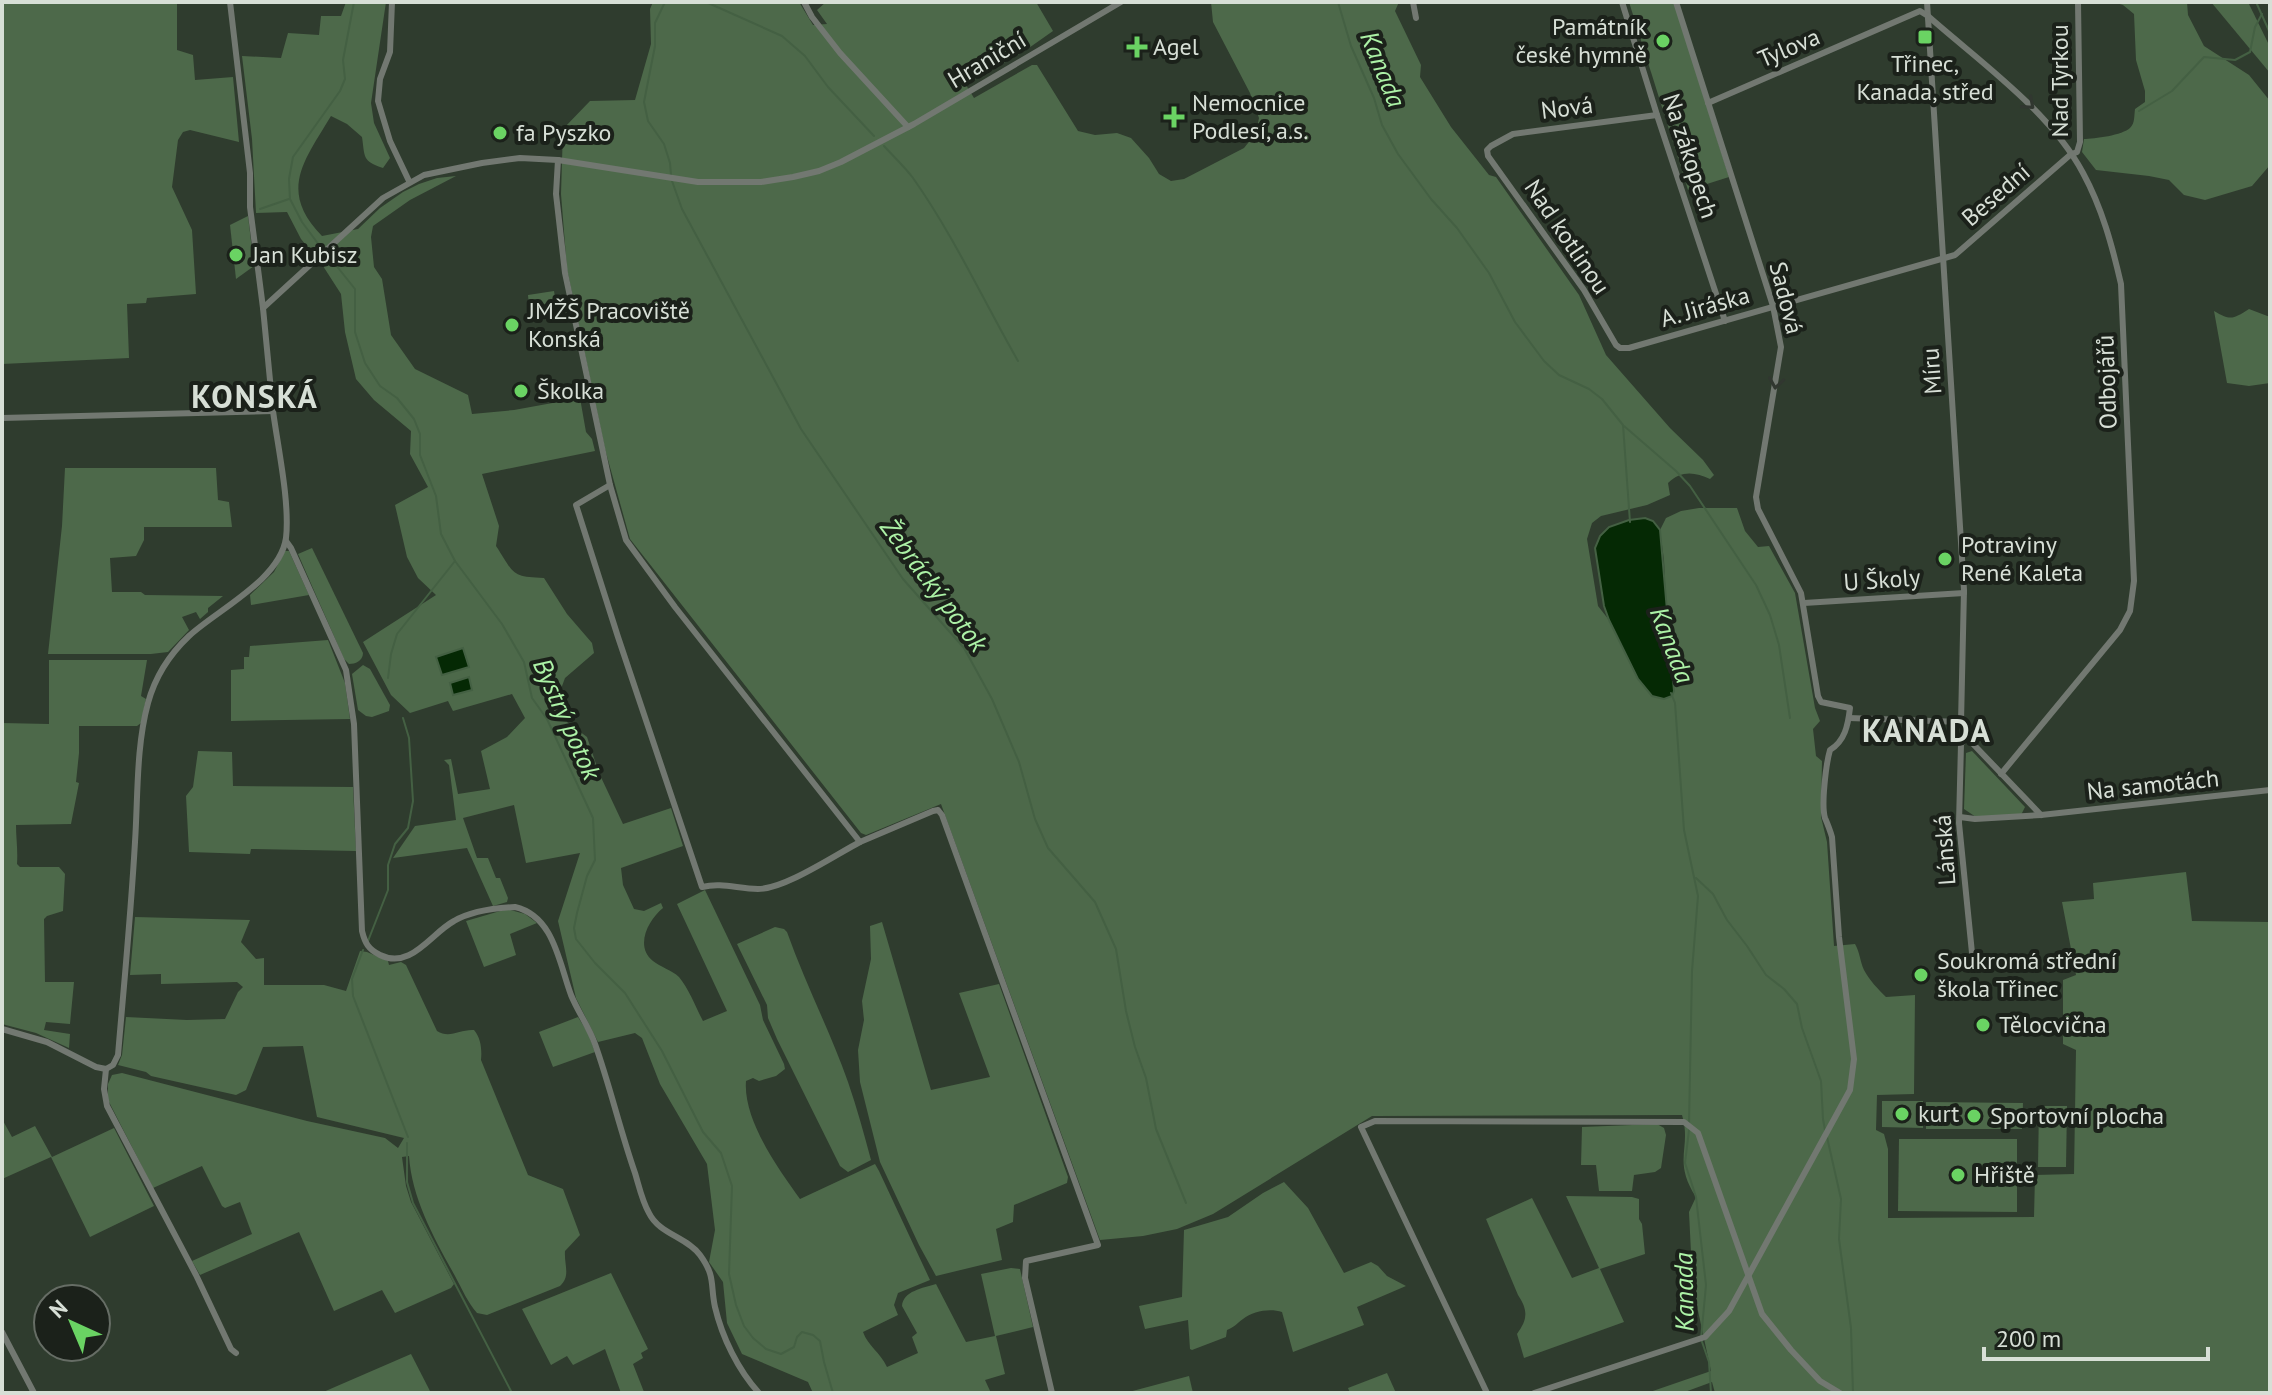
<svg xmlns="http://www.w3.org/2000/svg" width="2272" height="1395" viewBox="0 0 2272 1395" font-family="'PT Sans',sans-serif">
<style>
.green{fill:#4d694a}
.water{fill:#052904;stroke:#446043;stroke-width:2}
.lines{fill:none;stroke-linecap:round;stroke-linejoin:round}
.stream{stroke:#446043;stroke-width:2}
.street{stroke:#727871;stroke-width:6}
.oneway{stroke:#313730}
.poi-dot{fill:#6ad363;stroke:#1b211a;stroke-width:3}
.labels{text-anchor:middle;stroke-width:8;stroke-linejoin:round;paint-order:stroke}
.poi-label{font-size:24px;fill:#d7dfd6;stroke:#1b211a;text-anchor:start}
.street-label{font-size:24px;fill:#d7dfd6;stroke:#1b211a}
.water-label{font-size:26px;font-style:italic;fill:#acf2a6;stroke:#1b211a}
.district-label{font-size:32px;font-weight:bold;letter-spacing:2px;fill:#d7dfd6;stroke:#1b211a}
</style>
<rect width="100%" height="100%" fill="#2f3c2e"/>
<g class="green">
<path d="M2,2H177V50L193,55L195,80L233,77L239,142L190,130L183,132L178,140L172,187L192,230L196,294L147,298L146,303L127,304L129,358L2,364Z"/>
<path d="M346,2H386L371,103L374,123L390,158L383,168C362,161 365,157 362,137L347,124L331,116C304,161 278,191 322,236L358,229L380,208L403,192L419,184L437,178L456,176L410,200L373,226L371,237L374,267L382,279L391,335L415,369L468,395L472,414L514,410L580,398L586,432L592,439L595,451L482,474L499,526L496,546C514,573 510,577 544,578L567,614L592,643L594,653L565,678L558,697L567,722L587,737L599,773L623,824L671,808L683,846L621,868L623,885L634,909L644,911L661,903L663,908C649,919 634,946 653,961C660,967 672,970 679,977C689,989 696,1008 703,1021L727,1011L677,904L705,890L760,1005L763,1020L784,1064L785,1069L776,1076L759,1081L753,1078L746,1081C743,1120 778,1168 800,1199L875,1164L879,1171L930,1280L898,1293L894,1305L898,1315L863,1332C868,1346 880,1352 887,1367L918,1353L912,1337L917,1333L902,1306C903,1291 923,1288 936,1284L966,1342L995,1336L981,1274L1011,1268L1020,1269L1033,1327L996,1336L1005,1374L985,1380L991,1393H813L808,1382L742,1354L727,1323L723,1282L709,1262L715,1230L707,1164L660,1084L642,1038L635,1033L598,1042L576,998L558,921L580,853L526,863L514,805L463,818L477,858H488L496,878H500L508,898L507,902L493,906L467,848L393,858L415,826L456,820L449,765L444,760L451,759L458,794L490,789L481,751L507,737L525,718L512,694L453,711L448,701L410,713L391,695L363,642L436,595L418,578L407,557L395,505L428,487L410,454L411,431L374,400L356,379L345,332L341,294L323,266L301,239L287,212L256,213L252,139L242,56L281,58L288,33L319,35L321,16H341Z"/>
<path d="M653,2H799L813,25L827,24L817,10L826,2H1036L1053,31L1026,50L966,85L974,98L1032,65H1037L1078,131L1095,135L1117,133L1131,138L1149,158L1159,174L1171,181L1184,179L1244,148L1256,133L1259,118L1250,93L1213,22L1211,2H1399L1395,11L1421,65L1420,77L1451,127L1489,175L1496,177L1579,295L1606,355L1670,428L1703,460L1714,475L1710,479C1695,472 1681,470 1668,483L1670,495L1647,505L1601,516L1592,523L1587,539L1598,606L1609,620L1638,679L1667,623L1664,560L1660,530L1666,518L1681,511L1699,508H1737L1745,531L1758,547L1769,546L1795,593L1815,708L1820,721L1813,729L1816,756L1822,761L1821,817L1827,842L1834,946L1855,944C1860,953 1860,961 1864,970C1870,981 1878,989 1886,997L1915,995L1914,1094L1877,1095L1876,1130L1884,1134L1888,1149V1218L2034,1217L2035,1175L2074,1174L2076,1050L2063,1044V980L2076,975L2062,902L2094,899L2093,883L2186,872L2192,921L2270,922V1393H1715L1712,1382L1682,1393H1647L1711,1371L1697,1306L1691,1253L1689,1212L1696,1197C1672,1160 1692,1148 1682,1115L1372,1116L1213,1214L1177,1229L1143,1236L1100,1240L941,804L866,835L861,833L630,539L605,449L567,269L561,194L563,129L590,101L635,100L651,44L650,9Z"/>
<path d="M1629,2H1674L1729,177L1688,190Z"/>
<path d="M2113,2H2187L2188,15L2204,46L2249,75L2270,101V165L2252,186L2205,200L2184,195L2169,180L2149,176L2096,170L2082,152L2084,139C2094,139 2123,135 2130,128C2135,123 2134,116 2135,109L2145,102V91L2136,60L2134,14L2123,5Z"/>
<path d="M2211,2H2248L2270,47V73Z"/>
<path d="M248,216L254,266L236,279L230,225Z"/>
<path d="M554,291L556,303L529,306L528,295Z"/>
<path d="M2249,309L2270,317V383L2249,386L2227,383L2214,311C2231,321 2233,319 2249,309Z"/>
<path d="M65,468H216L218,500L229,502L232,527H144V540L136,556L110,558L112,592H141L145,595L223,596L208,608V612L200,619L196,612L182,617L189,630L168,652L151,654H48L62,526Z"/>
<path d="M312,548L363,653C363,661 355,664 349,664L344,659L298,554Z"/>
<path d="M285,551H289L309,595L251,605L250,595L274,572Z"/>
<path d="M328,640L345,683L350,719L231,721V670L244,669V657H249L250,646Z"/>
<path d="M49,660H147L141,696L146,699L141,723L137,726H79V753L76,782L79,783L71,824L16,825C16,838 18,850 17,864L20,867H59L65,874L63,911L47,916L44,919L45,982H74L70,1024L46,1022L44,1030L70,1034L69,1048L36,1033L2,1024V723L49,724Z"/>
<path d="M363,665L370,669L390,705L389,711L372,717L366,716L358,710L352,674Z"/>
<path d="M198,751L232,752L233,786L353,787L356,851L251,849L250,854L189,852L186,796L193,787Z"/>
<path d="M1972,751L2025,807L2021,815L1976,817L1964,809L1966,753Z"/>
<path d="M507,909L525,914L537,923L510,934L516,955L484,967L466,921Z"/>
<path d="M135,917L250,920L241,942L256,959L264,958V985H324L346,991L360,951L367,952L388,961L389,965L401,962L406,965L437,1031C450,1039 460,1029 474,1030C481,1038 482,1050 481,1060L528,1175L563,1189L580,1235L565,1251C564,1265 571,1276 560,1286L487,1315L477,1313C468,1303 462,1289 455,1276C434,1238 412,1199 409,1156L402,1157L406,1186L411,1202L454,1284L451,1288L395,1313L382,1290L334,1311L299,1232L200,1275L192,1261L252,1234L240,1202L225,1208L222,1206L202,1166L153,1188L108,1100V1084L112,1075L122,1073L307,1121L385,1138L398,1148L404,1138L317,1117L303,1046L263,1047L246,1090L236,1095L151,1076L146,1072L118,1065L122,1055L126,1017L187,1020L225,1019L238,992L243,987L237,982L161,984V974L130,975Z"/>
<path d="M882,922L931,1090L990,1077L959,993L999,984L1068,1177L1067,1183L1014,1205L1013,1222L996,1229L1002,1260L936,1276L919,1245L880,1162L860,1082L858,1050L864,1020L862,1001L871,959L870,926Z"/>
<path d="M775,927L784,929L787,932C805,983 830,1031 848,1082C857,1108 864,1134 871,1160L848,1172L840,1166L777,1039L768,1018L767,1005L737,944Z"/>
<path d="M578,1017L588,1033L595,1052L553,1067L539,1032Z"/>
<path d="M1882,1101H1923V1128L1882,1127Z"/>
<path d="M1926,1102L2023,1103L2022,1129H1926Z"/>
<path d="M2039,1106H2067L2066,1167H2038Z"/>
<path d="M2,1119L12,1137L35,1126L52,1157L114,1128L154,1206L90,1237L51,1157L2,1179Z"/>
<path d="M1657,1124L1664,1128L1666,1135L1661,1168L1655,1172L1634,1175L1632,1191H1599L1596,1165H1581L1582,1127Z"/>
<path d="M1899,1139H2017V1212L1898,1211Z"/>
<path d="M1284,1182L1308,1208L1344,1273L1371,1262L1378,1266L1387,1276L1406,1286L1357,1307L1364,1325L1293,1352L1282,1312C1270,1308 1253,1311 1243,1319C1237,1323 1235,1327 1227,1330L1226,1337L1192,1350L1190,1349L1188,1320L1145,1329L1139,1306L1182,1297L1184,1230L1228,1217L1263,1193Z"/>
<path d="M1566,1196L1632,1197L1639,1199V1219L1642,1224L1645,1254L1600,1269L1624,1322L1524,1358L1517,1334C1528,1319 1528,1310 1518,1295L1486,1219L1532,1198L1572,1278L1599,1268Z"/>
<path d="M611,1273L648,1349L641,1353L643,1358L633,1364L644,1392L642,1393H621L605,1349L573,1365L567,1356L551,1365L522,1309Z"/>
<path d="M411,1354L431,1393H321Z"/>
<path d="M1387,1373L1396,1393H1350L1348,1388Z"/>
<path d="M1189,1376L1193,1393H1125Z"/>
</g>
<g class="water">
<path d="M1645,518L1653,521L1660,530L1674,691L1672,696L1664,699L1652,696L1638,679L1609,620L1604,606L1595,548L1600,536L1609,527L1629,520Z"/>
<path d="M463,648L469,667L442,675L436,657Z"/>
<path d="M469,677L472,690L453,695L450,683Z"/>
</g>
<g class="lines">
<g class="stream">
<path d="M665,2L655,23V46L644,102L648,121L664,144L670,163L671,175"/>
<path d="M706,2L782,36L805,56L828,87L874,136"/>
<path d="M1338,2L1351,46L1374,98L1382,125L1398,154L1431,199L1457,228L1489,273L1515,322L1544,361L1559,375L1589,389L1602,399L1623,425L1630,522"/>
<path d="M2256,2L2270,33"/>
<path d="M2139,111L2172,91L2204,57L2235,60L2250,52L2255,27L2262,14"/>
<path d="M884,146C894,157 905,167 913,178C954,236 983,300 1018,361"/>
<path d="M672,181L682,209L801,429L903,579L964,648L992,699L1019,762L1035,819L1048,848L1095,902L1116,949L1126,1011L1135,1047L1146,1078L1156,1129L1186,1203"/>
<path d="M260,209L289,199"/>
<path d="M322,249L302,222L290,199L289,179L293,157L340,91L345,79L343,60L354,2"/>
<path d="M327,254L355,289V332L365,363L380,386L397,398L414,419L420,434V455L436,496L441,534L455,561L502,624L524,662L532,698L547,719L593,818L595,860L587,876L577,913L574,928L576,939L595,963L625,993L662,1051L703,1132L721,1153L732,1186L729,1274L736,1305L744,1326L753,1338L766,1349L781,1354L794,1347L797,1337L802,1332L813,1335L820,1341L824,1362L833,1393"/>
<path d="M1624,426L1676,471L1690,486L1756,585L1770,615L1779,645L1790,718"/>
<path d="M388,678L391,654L397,634L455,561"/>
<path d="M1671,693L1675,703L1684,830L1698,896L1692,971L1689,1124"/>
<path d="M1696,878L1713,894L1727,920L1747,946L1766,975L1784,989L1797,1004L1802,1028L1821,1081L1823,1119L1825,1130"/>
<path d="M368,941L388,890V865L395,844L408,828L413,801L409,738L403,718"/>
<path d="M363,950L352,979L353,996L408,1137"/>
<path d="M1689,1130L1685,1163L1696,1197L1706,1285L1701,1339L1709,1362L1711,1393"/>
<path d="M1827,1137L1841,1199L1839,1239L1851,1328L1853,1393"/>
<path d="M407,1143V1182L413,1203L512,1393"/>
</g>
<g class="street">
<path d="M230,2L250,173V207L263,308"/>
<path d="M392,2L390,52L380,79L378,101L390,141L409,181"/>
<path d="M804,2L812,17L840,53L908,127"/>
<path d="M1413,2L1416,18"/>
<path d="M1622,2L1657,115L1725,321"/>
<path d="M1927,2L1964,590L1961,722L1967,737L1975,746L2041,815"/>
<path d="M1708,103L1920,11L1928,16C1980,62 2050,111 2083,173C2102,208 2112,245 2121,284L2134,581L2130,611L2120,630L2001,774"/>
<path d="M1657,115L1513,134L1491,146L1487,150L1488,156L1584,290L1616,345L1620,348H1629L1955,255L2070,155L2077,152L2080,142L2078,2"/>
<path d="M558,160L556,194L565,273L610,485L626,540L675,607L860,842L933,811L938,810L942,815L1098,1245L1026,1261L1025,1278L1052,1393"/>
<path d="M2,418L273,411L263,308L383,198L424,175L482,163L520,158L558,160L698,182H761L793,177L819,171L841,162L914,124L1121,2"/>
<path d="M610,485L576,505L618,637L702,887C722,882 738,889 758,889C785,889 835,855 860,842"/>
<path d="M286,541L291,548L346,670L354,724L362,931C365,943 368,949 380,955C411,970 430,934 454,921C471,911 496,908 515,907C554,916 559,963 571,995C578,1012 589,1027 595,1044C610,1086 620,1130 635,1173C639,1186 642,1201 649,1213C659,1234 687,1237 700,1255C716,1277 710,1284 715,1307C722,1337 738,1370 759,1393"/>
<path d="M1804,603L1964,593"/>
<path d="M1849,718L1961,722"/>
<path d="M1967,737L1961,744L1959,823L1973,963"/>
<path d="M1960,817L1975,819L2041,815L2270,790"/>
<path d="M2,1029L47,1042L96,1067L106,1069L113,1065L118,1055C124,984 131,913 135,842C138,797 136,747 148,703C155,677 170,654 189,636C217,610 280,580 286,538C290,503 278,448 273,411"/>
<path d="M106,1069L104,1089L107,1106L196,1275L231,1349L236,1353"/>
<path d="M2,1332L34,1393"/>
<path d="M1487,1393L1361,1127L1375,1121L1684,1122L1698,1133L1762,1314L1791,1350L1820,1381L1840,1393"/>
<path d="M1534,1393L1705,1337L1729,1311L1850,1090L1854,1059L1839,937L1832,837C1830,830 1828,825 1825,818C1821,805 1826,764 1830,750C1845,741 1848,725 1850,708L1821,702L1818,696L1801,593L1758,509L1756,497L1781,347L1773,306L1676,2"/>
</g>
</g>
<defs><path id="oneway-chevron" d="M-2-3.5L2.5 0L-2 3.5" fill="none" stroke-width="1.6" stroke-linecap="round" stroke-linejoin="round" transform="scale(2)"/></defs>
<g class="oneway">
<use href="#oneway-chevron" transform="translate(2029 104) rotate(41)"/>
<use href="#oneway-chevron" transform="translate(1776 383) rotate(99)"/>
</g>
<g class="poi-dot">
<rect x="1917" y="29" width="16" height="16" rx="4"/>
<circle cx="1663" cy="41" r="8"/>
<path d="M1133 35h8v8h8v8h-8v8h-8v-8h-8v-8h8z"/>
<path d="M1170 105h8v8h8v8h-8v8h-8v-8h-8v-8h8z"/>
<circle cx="500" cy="133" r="8"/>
<circle cx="236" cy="255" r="8"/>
<circle cx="512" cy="325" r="8"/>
<circle cx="521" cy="391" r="8"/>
<circle cx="1945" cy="559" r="8"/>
<circle cx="1921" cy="975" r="8"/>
<circle cx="1983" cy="1025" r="8"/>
<circle cx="1902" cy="1114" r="8"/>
<circle cx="1974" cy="1116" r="8"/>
<circle cx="1958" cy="1175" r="8"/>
</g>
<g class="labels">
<g class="poi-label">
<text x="1647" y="35" text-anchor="end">Památník<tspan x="1647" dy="28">české hymně</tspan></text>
<text x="1153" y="55">Agel</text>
<text x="1925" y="72" text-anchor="middle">Třinec,<tspan x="1925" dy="28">Kanada, střed</tspan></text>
<text x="1192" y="111">Nemocnice<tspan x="1192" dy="28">Podlesí, a.s.</tspan></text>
<text x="516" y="141">fa Pyszko</text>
<text x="252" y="263">Jan Kubisz</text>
<text x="528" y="319">JMŽŠ Pracoviště<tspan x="528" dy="28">Konská</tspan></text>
<text x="537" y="399">Školka</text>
<text x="1961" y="553">Potraviny<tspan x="1961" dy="28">René Kaleta</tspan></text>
<text x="1937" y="969">Soukromá střední<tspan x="1937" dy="28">škola Třinec</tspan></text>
<text x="1999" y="1033">Tělocvična</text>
<text x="1918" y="1122">kurt</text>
<text x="1990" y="1124">Sportovní plocha</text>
<text x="1974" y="1183">Hřiště</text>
</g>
<g class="street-label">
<text transform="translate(1789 48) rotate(-23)" y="8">Tylova</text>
<text transform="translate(987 60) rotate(-31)" y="8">Hraniční</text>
<text transform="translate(2060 81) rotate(-90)" y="8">Nad Tyrkou</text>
<text transform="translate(1567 108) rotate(-7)" y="8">Nová</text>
<text transform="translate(1690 156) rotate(72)" y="8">Na zákopech</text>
<text transform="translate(1996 195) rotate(-41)" y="8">Besední</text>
<text transform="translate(1567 237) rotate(56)" y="8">Nad kotlinou</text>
<text transform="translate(1786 298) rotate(76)" y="8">Sadová</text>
<text transform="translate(1705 307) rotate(-16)" y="8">A. Jiráska</text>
<text transform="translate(1932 371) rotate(-94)" y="8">Míru</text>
<text transform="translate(2107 382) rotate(-92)" y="8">Odbojářů</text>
<text transform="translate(1882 580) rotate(-4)" y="8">U Školy</text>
<text transform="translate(2153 785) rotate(-6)" y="8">Na samotách</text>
<text transform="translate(1945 850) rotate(-94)" y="8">Lánská</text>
</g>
<g class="water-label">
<text transform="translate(1383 69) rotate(68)" y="9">Kanada</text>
<text transform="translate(934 585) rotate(53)" y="9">Žebrácký potok</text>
<text transform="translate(1672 645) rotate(69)" y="9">Kanada</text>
<text transform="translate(567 719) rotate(66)" y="9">Bystrý potok</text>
<text transform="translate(1684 1292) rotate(-91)" y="9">Kanada</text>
</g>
<g class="district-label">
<text x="255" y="408">KONSKÁ</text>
<text x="1927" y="742">KANADA</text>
</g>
</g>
<rect width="2272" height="1395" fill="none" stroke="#d7dfd6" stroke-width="8"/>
<g transform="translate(72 1323) rotate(316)"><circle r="38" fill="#1b211a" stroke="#666d65" stroke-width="2"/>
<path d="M0-6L14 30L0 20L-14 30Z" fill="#6ad363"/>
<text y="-12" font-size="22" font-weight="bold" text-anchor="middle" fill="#d7dfd6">N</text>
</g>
<path d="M1984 1347v12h224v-12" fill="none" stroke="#d7dfd6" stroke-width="4"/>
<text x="1996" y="1347" font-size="24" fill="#d7dfd6" stroke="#1b211a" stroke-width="6" paint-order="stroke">200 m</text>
</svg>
